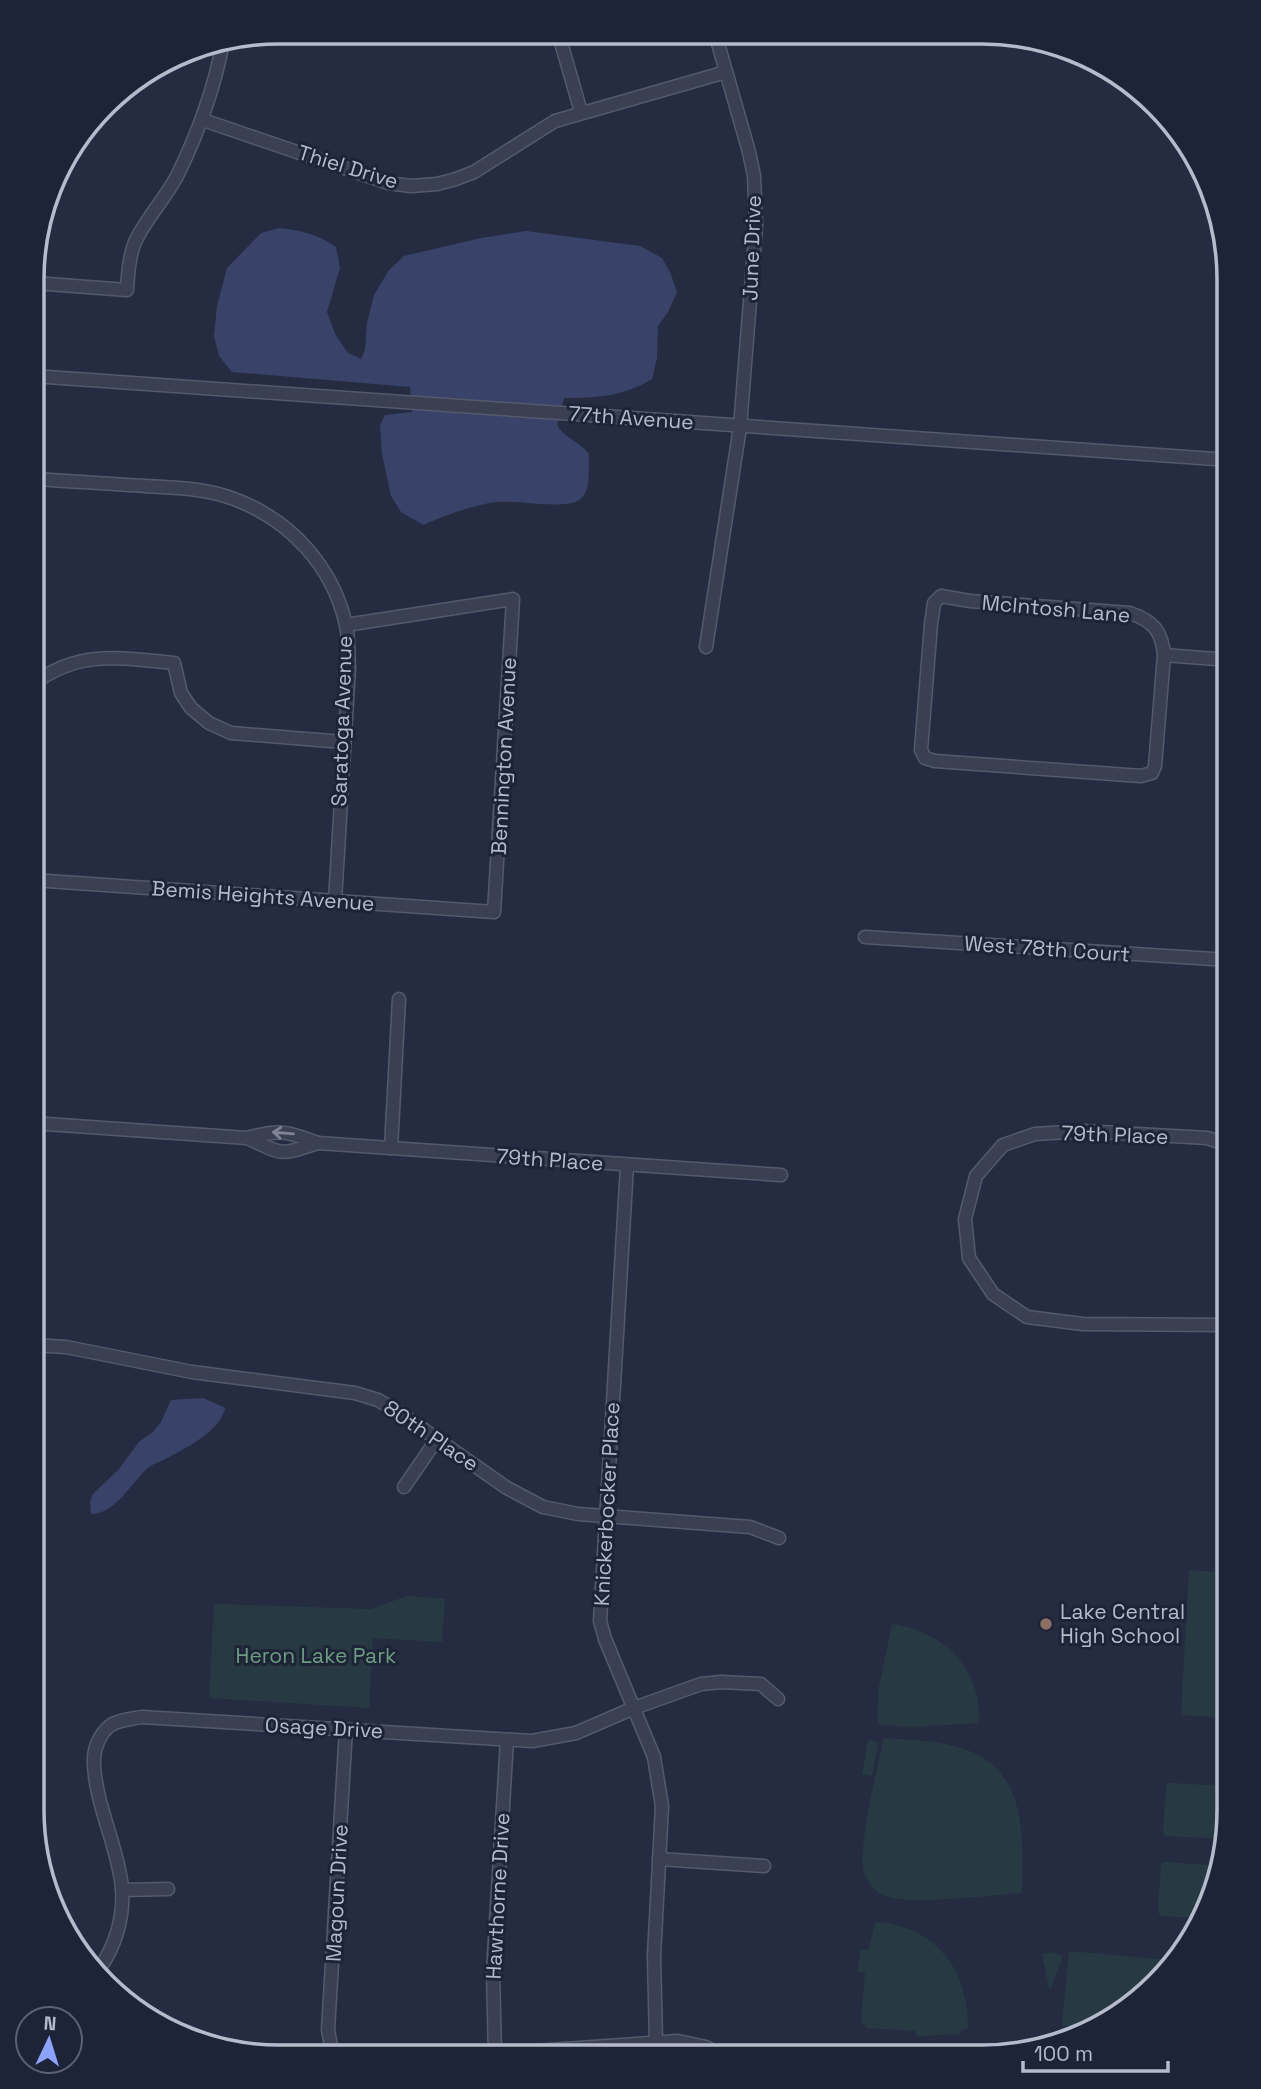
<svg xmlns="http://www.w3.org/2000/svg" width="1261" height="2089" viewBox="0 0 1261 2089" font-family="'Space Grotesk',sans-serif">
<style>
.green{fill:#273a43}
.water{fill:#394369}
.lines{fill:none;stroke-linecap:round;stroke-linejoin:round}
.minor-casing{stroke:#545a6c;stroke-width:15}
.minor{stroke:#3a3f51;stroke-width:12}
.oneway{stroke:#7e8395}
.education-dot{fill:#8d6e63;stroke:#1e2437;stroke-width:2.5}
.labels{text-anchor:middle;stroke-width:6;stroke-linejoin:round;paint-order:stroke}
.street-label{font-size:21px;fill:#b6bbcc;stroke:#1e2437}
.poi-label{font-size:21px;fill:#b6bbcc;stroke:#1e2437;text-anchor:start}
.park-label{font-size:21px;fill:#6d9d81;stroke:#1e2437}
.rim{fill:none;stroke:#b6bbcc;stroke-width:3.5}
</style>
<rect width="100%" height="100%" fill="#252c42"/>
<g class="green">
<path d="M1189,1570L1229,1573V1718L1181,1715Z"/>
<path d="M407,1596L445,1599L442,1642L373,1638L369,1708L209,1698L214,1604L371,1609Z"/>
<path d="M892,1624C943,1631 982,1669 979,1723L912,1727L881,1725L877,1720L879,1687Z"/>
<path d="M884,1738C907,1740 932,1740 954,1746C1028,1764 1023,1833 1022,1893C992,1895 913,1905 888,1897C875,1892 864,1880 863,1865C861,1831 877,1773 884,1738Z"/>
<path d="M868,1740L878,1742L872,1776L862,1774Z"/>
<path d="M1169,1783L1229,1786V1827L1226,1839L1166,1836L1163,1832L1166,1786Z"/>
<path d="M1164,1862L1221,1866L1216,1890L1201,1918L1161,1916L1158,1912L1161,1865Z"/>
<path d="M875,1922C936,1926 969,1970 968,2029L961,2030V2034L917,2036L916,2031L867,2028L861,2021L865,1973L857,1971L861,1949L869,1950Z"/>
<path d="M1069,1951L1179,1961L1090,2028L1062,2026Z"/>
<path d="M1053,1952L1063,1956L1051,1988H1049L1042,1954Z"/>
<path d="M950,2051H969L992,2056L924,2057Z"/>
</g>
<g class="water">
<path d="M279,228C301,230 319,235 336,247L340,268L327,312L335,334L348,353L361,359L365,350L367,323L374,295L389,270L404,256L481,238L526,231L640,246L662,258L670,272L677,292L668,312L658,326L657,358L652,379C625,396 596,398 564,398L557,425C564,438 579,441 589,454C588,467 592,492 579,500C564,510 517,500 497,502C471,505 447,515 423,525L401,512L391,496L382,454L380,425L385,415L412,412L410,387L232,372L219,356L214,336L217,306L227,268L261,233Z"/>
<path d="M203,1398L225,1408C221,1430 188,1447 169,1457C163,1461 155,1463 149,1467C131,1482 116,1514 91,1514L90,1502L93,1494L119,1469L139,1442L153,1432L161,1422L171,1400Z"/>
</g>
<g class="lines">
<g class="minor-casing">
<g id="minor">
<path d="M558,32L581,112"/>
<path d="M203,120L388,183L411,186L437,184L456,179L474,172L555,121L726,72"/>
<path d="M34,283L127,290C128,274 129,257 135,242C146,218 166,198 178,174C199,131 214,89 223,43"/>
<path d="M33,376L1229,460"/>
<path d="M33,479C71,481 108,484 145,486C175,488 206,488 234,499C291,520 333,567 346,625C349,639 348,654 349,668L335,901"/>
<path d="M706,647L740,427L756,226L754,176L749,152L715,33"/>
<path d="M1164,655L1155,766L1152,773L1141,776L935,761L925,758L921,750L931,624L934,603L941,596L970,601L1130,613C1153,621 1162,631 1164,655L1229,660"/>
<path d="M33,684C80,649 120,658 174,663L181,693L191,708L209,723L231,733L343,742"/>
<path d="M33,880L494,912L513,599L346,625"/>
<path d="M865,937L1229,960"/>
<path d="M32,1123L247,1138C279,1129 287,1131 318,1143L781,1175"/>
<path d="M247,1138C285,1155 277,1156 318,1143"/>
<path d="M391,1148L399,999"/>
<path d="M627,1166L600,1621L605,1639L654,1757L662,1806L654,1956L656,2042"/>
<path d="M1229,1325L1083,1324L1027,1317L993,1294L969,1258L965,1219L976,1176L1003,1145L1035,1134L1083,1131L1207,1138L1229,1145"/>
<path d="M32,1345L66,1347L192,1372L355,1393L378,1400L400,1413L507,1488L543,1507L578,1514L750,1527L779,1538"/>
<path d="M404,1487L437,1439"/>
<path d="M659,1859L764,1866"/>
<path d="M122,1890L168,1889"/>
<path d="M99,1969C116,1946 124,1916 122,1888C118,1846 95,1804 94,1763C93,1749 100,1733 111,1725C121,1719 132,1719 142,1717L532,1741L576,1733L634,1708L701,1684L721,1682L761,1684L778,1699"/>
<path d="M495,2053L493,1972L507,1740"/>
<path d="M333,2056L328,2030L346,1729"/>
<path d="M464,2056L678,2041L706,2047L723,2057"/>
</g>
</g>
<use href="#minor" class="minor"/>
</g>
<defs><path id="oneway-shaft" d="M-6 0H5M1.5-3L5.5 0L1.5 3" fill="none" stroke-width="1.6" stroke-linecap="round" stroke-linejoin="round" transform="scale(1.75)"/></defs>
<use class="oneway" href="#oneway-shaft" transform="translate(283 1133) rotate(-175)"/>
<circle class="education-dot" cx="1046" cy="1624" r="7"/>
<g class="labels">
<g class="street-label">
<text transform="translate(348 167) rotate(17)" y="7">Thiel Drive</text>
<text transform="translate(752 248) rotate(-88)" y="7">June Drive</text>
<text transform="translate(631 418) rotate(4)" y="7">77th Avenue</text>
<text transform="translate(1056 609) rotate(5)" y="7">Mclntosh Lane</text>
<text transform="translate(342 721) rotate(-88)" y="7">Saratoga Avenue</text>
<text transform="translate(504 756) rotate(-87)" y="7">Bennington Avenue</text>
<text transform="translate(263 896) rotate(4)" y="7">Bemis Heights Avenue</text>
<text transform="translate(1047 949) rotate(4)" y="7">West 78th Court</text>
<text transform="translate(1115 1135) rotate(2)" y="7">79th Place</text>
<text transform="translate(550 1160) rotate(4)" y="7">79th Place</text>
<text transform="translate(431 1436) rotate(34)" y="7">80th Place</text>
<text transform="translate(607 1504) rotate(-87)" y="7">Knickerbocker Place</text>
<text transform="translate(324 1728) rotate(3)" y="7">Osage Drive</text>
<text transform="translate(337 1893) rotate(-87)" y="7">Magoun Drive</text>
<text transform="translate(498 1896) rotate(-87)" y="7">Hawthorne Drive</text>
</g>
<g class="poi-label">
<text x="1060" y="1619">Lake Central<tspan x="1060" dy="24">High School</tspan></text>
</g>
<g class="park-label">
<text x="316" y="1663">Heron Lake Park</text>
</g>
</g>
<path d="M0 0H1261V2089H0ZM279 44H982A235 235 0 0 1 1217 279V1810A235 235 0 0 1 982 2045H279A235 235 0 0 1 44 1810V279A235 235 0 0 1 279 44Z" fill="#1e2437" fill-rule="evenodd"/>
<path class="rim" d="M279 44H982A235 235 0 0 1 1217 279V1810A235 235 0 0 1 982 2045H279A235 235 0 0 1 44 1810V279A235 235 0 0 1 279 44Z"/>
<g transform="translate(49 2040) rotate(4)"><circle r="33" fill="#1e2437" stroke="#5b6073" stroke-width="2"/>
<path d="M0-5L12 26L0 18L-12 26Z" fill="#8da2fb"/>
<text y="-10" font-size="19" font-weight="bold" text-anchor="middle" fill="#b6bbcc">N</text>
</g>
<path d="M1023 2061v10h145v-10" fill="none" stroke="#b6bbcc" stroke-width="3.5"/>
<text x="1034" y="2061" font-size="21" fill="#b6bbcc" stroke="#1e2437" stroke-width="5" paint-order="stroke">100 m</text>
</svg>
